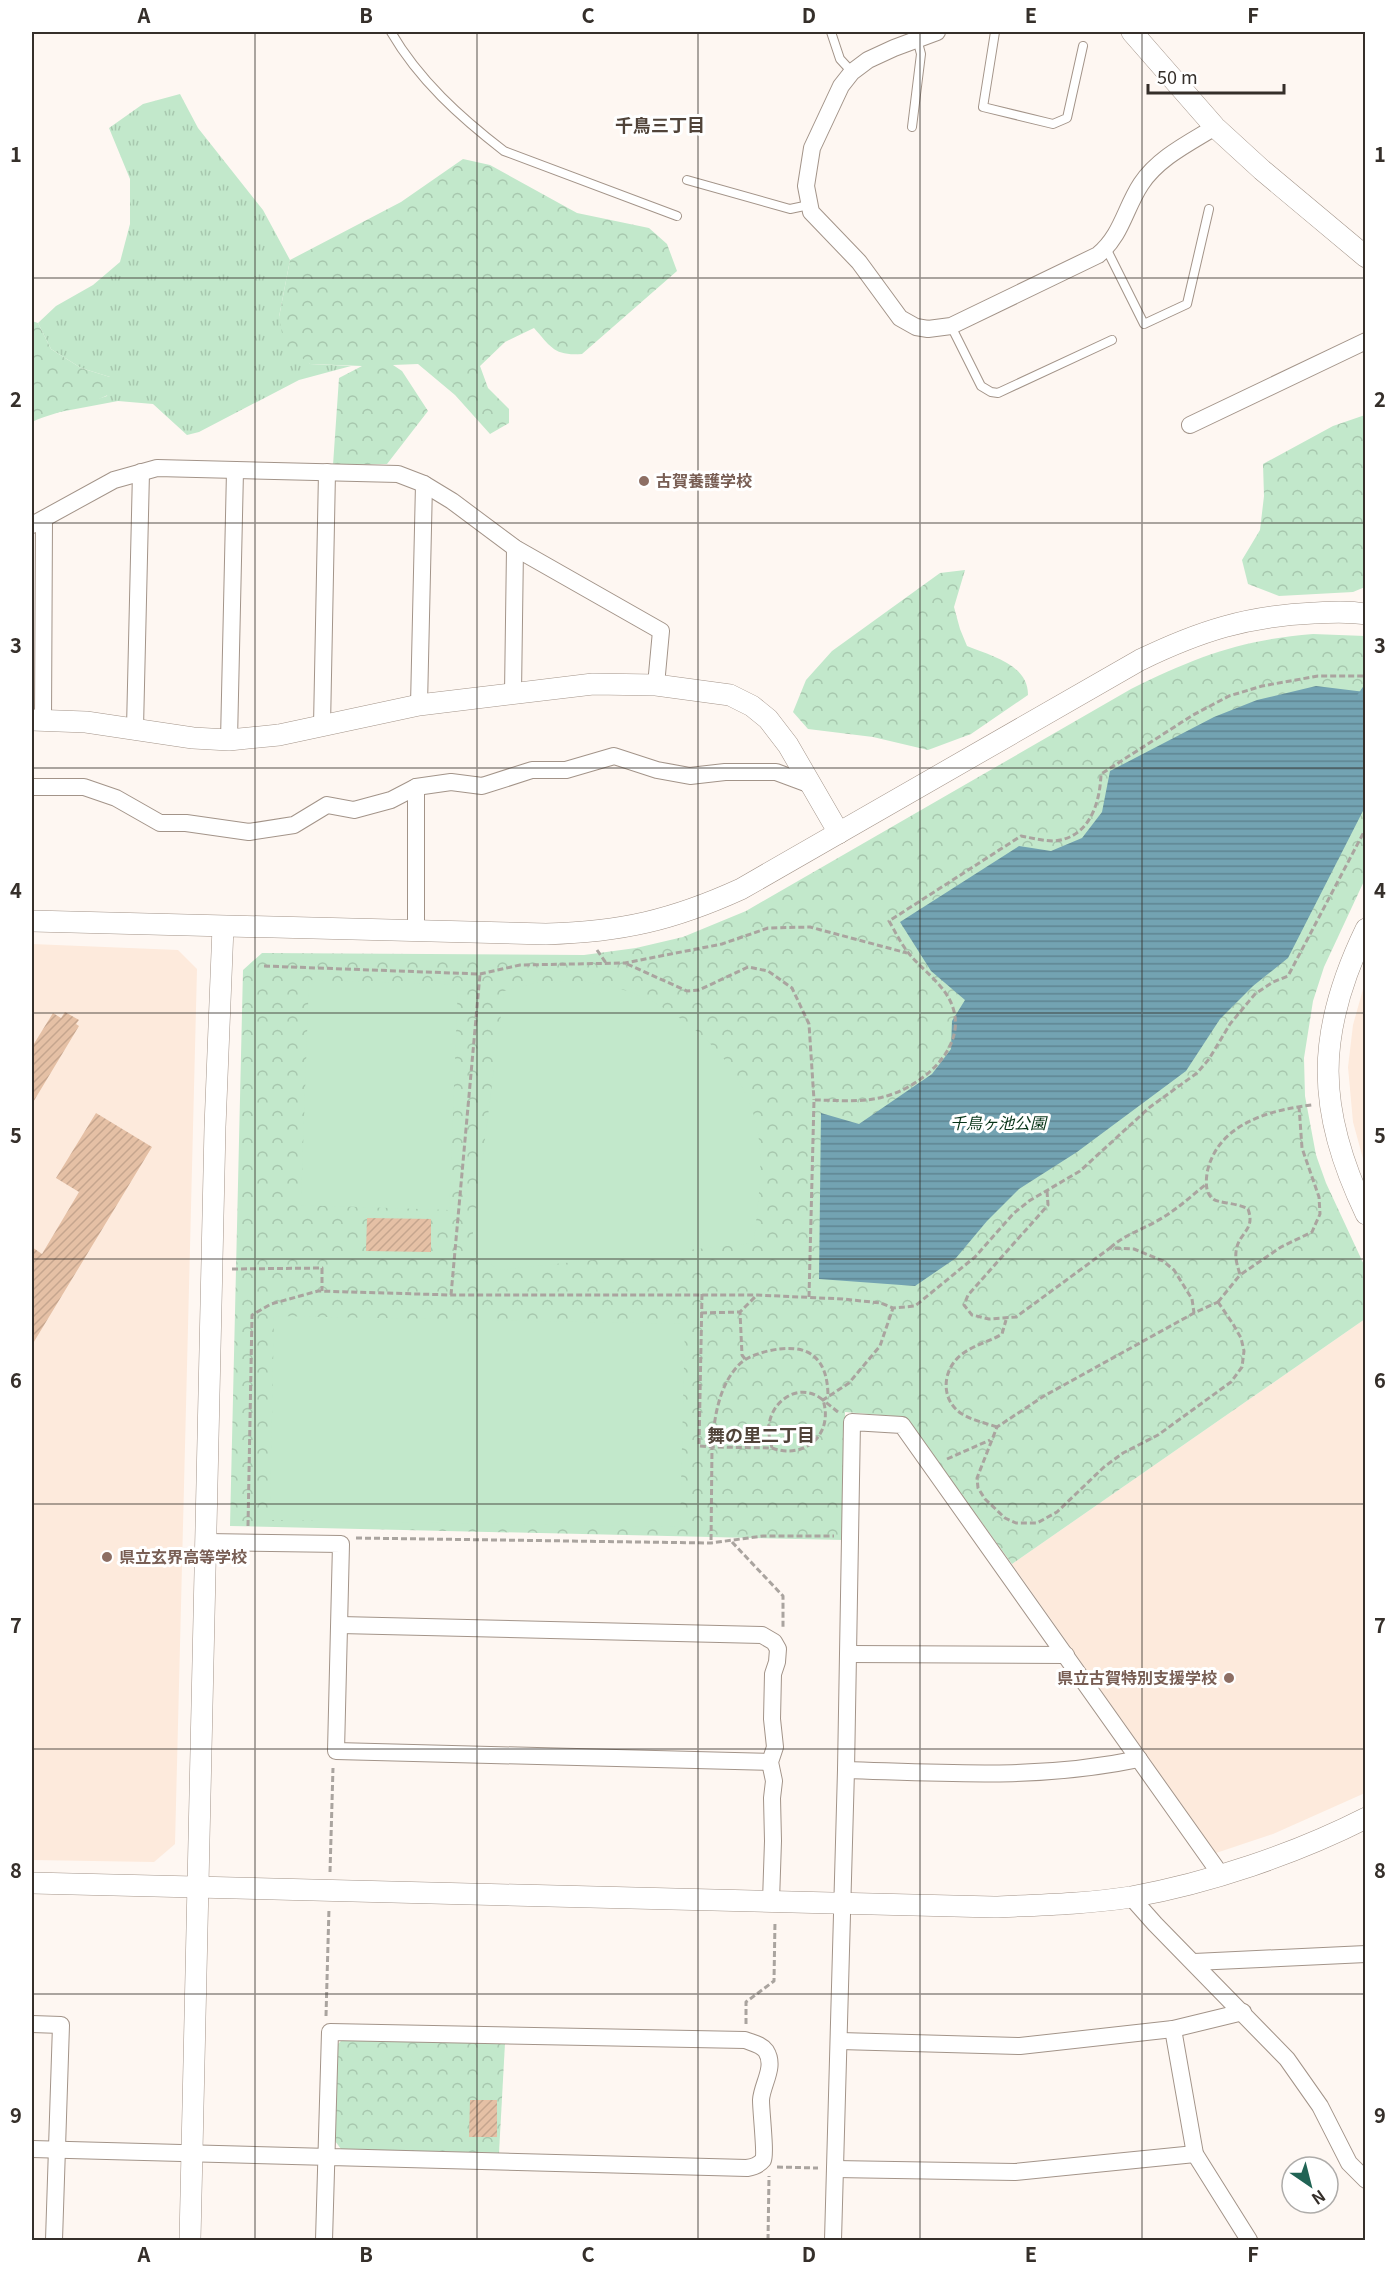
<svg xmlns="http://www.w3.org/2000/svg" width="1397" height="2272" viewBox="0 0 1397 2272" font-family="Georgia,'Noto Sans JP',serif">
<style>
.built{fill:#fdeadc}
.grass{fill:url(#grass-tufts)}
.forest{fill:url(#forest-crowns)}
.garden{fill:#c2e8cb}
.water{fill:url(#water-rules)}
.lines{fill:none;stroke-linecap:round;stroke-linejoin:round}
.stream{stroke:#73a3b2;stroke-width:5}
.building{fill:url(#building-hatch)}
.service-casing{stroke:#a39489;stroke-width:10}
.minor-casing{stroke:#a39489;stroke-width:18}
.tertiary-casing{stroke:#a39489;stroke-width:22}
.path{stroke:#aaa49f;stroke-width:3;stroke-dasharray:6 3;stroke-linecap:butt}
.service{stroke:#fff;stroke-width:8}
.minor{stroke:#fff;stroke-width:16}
.tertiary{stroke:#fff;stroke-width:21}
.grid{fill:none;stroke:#352f2a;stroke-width:1.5;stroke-opacity:0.55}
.education-dot{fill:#8d6e63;stroke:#fff;stroke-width:2}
.labels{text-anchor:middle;stroke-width:6;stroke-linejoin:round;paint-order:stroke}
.education-label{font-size:16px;font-weight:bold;fill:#785e54;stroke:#fff;text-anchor:start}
.park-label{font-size:16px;font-style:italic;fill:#073418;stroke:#fff}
.neighbourhood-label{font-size:18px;font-weight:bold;fill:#504339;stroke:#fff}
.neatline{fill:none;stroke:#352f2a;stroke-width:2}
.grid-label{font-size:20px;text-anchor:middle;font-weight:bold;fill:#352f2a}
</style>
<defs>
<pattern id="grass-tufts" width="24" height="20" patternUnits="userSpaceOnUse" patternTransform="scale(1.5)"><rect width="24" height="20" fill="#c2e8cb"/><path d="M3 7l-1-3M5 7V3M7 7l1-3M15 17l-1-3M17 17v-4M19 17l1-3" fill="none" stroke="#a7c7ae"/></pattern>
<pattern id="forest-crowns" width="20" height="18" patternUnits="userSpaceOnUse" patternTransform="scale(1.5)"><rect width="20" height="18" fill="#c2e8cb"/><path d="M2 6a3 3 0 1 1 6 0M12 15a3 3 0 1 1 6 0" fill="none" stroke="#a7c7ae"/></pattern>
<pattern id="water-rules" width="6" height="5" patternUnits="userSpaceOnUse" patternTransform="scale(1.5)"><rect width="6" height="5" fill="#73a3b2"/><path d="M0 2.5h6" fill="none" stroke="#5f8591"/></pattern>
<pattern id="building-hatch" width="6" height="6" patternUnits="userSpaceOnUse" patternTransform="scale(1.5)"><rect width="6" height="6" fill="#e5c0a5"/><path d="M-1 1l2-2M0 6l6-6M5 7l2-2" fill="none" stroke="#c5a58e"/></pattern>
</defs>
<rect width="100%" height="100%" fill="#fef7f2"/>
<g class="built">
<path d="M32,944L178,950L197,969L175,1844L154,1862L32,1860Z"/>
<path d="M1365,982V1166L1353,1122L1348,1067L1353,1025Z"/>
<path d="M1365,1319V1793L1273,1834L1216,1853L1012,1564Z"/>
</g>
<path class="grass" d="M180,94L198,128L263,210L290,260L279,317L310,364L351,366L299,380L199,432L187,435L153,404L118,401L49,414L107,396L110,377L81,368L51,349L38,323L56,306L93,285L120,262L130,224V179L109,128L143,104Z"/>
<g class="forest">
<path d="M463,159L490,165L577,213L649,228L667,244L677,271L582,354C554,356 551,347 534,328L505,342L480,366L488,388L509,409V423L490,434L455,395L418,364L393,365L402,371L428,411L387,464L333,465L339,378L362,366L310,364L284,344L279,317L290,260L401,202Z"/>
<path d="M32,321L38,323L51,349L81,368L110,377L116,390C93,406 58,410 32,422Z"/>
<path d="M1365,415V587L1353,592L1279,596L1248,584L1242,560L1260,530L1264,496L1263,464L1333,426Z"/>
<path d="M965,570L954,607L960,629L967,646C991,656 1028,664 1028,695L971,734L928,750L873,737L808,729L793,712L806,680L832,651L940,573Z"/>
<path d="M1313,634L1365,636V879L1324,967L1313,1001L1304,1058L1305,1096L1316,1155L1326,1183L1365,1267V1319L1012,1564L905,1417L845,1412L844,1540L230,1526L243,970L262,953L584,955L636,948L683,937L746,911L1131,689C1196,657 1240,640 1313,634Z"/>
<path d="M343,2039L505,2043L499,2153L341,2149L335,2141L337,2045Z"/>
</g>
<g class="garden">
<path d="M309,980L458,985L449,1210L301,1205Z"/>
<path d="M582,981C597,985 613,986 627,991C689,1013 747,1066 758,1133C764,1169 757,1208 754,1243L498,1270L471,1248L504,991L535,983Z"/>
<path d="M274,1316L685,1324L680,1527L270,1520Z"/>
</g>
<path class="water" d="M1316,686L1365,692V807L1288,958L1253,986L1220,1019L1186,1071L1077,1152L1019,1189L987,1221L956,1258L915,1286L819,1279L821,1113L859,1124L932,1074L951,1049L952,1021L965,1000L931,971L900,922L1019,846L1051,851L1082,838L1102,812L1110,771L1214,717L1257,700Z"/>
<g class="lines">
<path class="stream" d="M1359,697L1366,687"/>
</g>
<g class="building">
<path d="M65,1012L79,1020L76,1024L79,1026L32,1104V1047L53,1013L61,1018Z"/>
<path d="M96,1113L152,1147L32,1345V1247L42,1254L79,1192L56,1178Z"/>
<path d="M367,1218L431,1219V1252L366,1251Z"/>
<path d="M470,2100H497V2137H469Z"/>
</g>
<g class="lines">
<g class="service-casing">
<g id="service">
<path d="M391,32C419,80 460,117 504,151L677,216"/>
<path d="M831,32L840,59L852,72"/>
<path d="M995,32L983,107L1053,124L1067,118L1083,46"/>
<path d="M912,127L921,54L917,39"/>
<path d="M687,180L790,209L809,205"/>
<path d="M1106,248L1144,324L1187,304L1209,209"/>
<path d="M951,326L981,386L991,392L998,393L1112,340"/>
</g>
</g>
<g class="minor-casing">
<g id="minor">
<path d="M937,32L894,48L868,60L852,72L841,86L812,148L806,186L811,212L859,262L900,318L916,327L928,329L951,326L1098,255C1122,235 1125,208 1141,184C1158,158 1189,143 1215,127"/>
<path d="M1190,425L1366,341"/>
<path d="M32,525L114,480L157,468L398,474L424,484L452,501L515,548L661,631L656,685"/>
<path d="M513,693L515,548"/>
<path d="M419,705L424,484"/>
<path d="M43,720L44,519"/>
<path d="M322,726L327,472"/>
<path d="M135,728L141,472"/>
<path d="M229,740L235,471"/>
<path d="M32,787H84L116,798L160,823H186L249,832L294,825L327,805L354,810L391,800L416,787L451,782L482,786L532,770H566L614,756L657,770L690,776L725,772H776L811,785"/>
<path d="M416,931V787"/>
<path d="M206,1542L341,1544L336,1751L770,1762"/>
<path d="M340,1625L762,1635L774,1642L778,1649L777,1662L773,1674L772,1719L775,1747L770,1762L774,1781L772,1798L773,1841L771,1901"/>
<path d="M849,1654L1066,1655"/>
<path d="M846,1770C947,1773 1039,1780 1139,1759"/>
<path d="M1131,1897L1155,1924L1287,2059L1320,2106L1349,2163L1366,2180"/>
<path d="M1194,1962L1366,1954"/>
<path d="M32,2024L61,2025L54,2240"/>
<path d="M1173,2029L1195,2154L1249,2240"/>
<path d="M840,2041L1020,2046L1173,2029L1243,2012"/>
<path d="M32,2149C270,2155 508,2162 747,2168C753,2167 759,2165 763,2160C766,2154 761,2112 761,2100C762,2084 776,2067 766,2051C761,2044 752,2043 745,2040L330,2032L324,2240"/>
<path d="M835,2169L1015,2172L1195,2154"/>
<path d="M833,2240L846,1770L852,1422L902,1425L1221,1875"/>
</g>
</g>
<g class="tertiary-casing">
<g id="tertiary">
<path d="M1132,32L1215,127L1262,170L1366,257"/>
<path d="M32,720L86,722L193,738L229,740L279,735L419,705L593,684L656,685L730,695L752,706L768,719L788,745L839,833"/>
<path d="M32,921L546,934C621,932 673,920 741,889L1140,660C1200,631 1247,616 1314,613C1332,612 1348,611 1366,614"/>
<path d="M1366,929C1315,1034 1316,1109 1366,1214"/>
<path d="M32,1883L994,1907C1039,1905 1086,1904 1131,1897C1209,1883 1295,1854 1366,1818"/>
<path d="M190,2240L215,1127L223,927"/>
</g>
</g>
<g class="path">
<path d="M597,950L606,963"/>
<path d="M627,964L687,991L699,990L748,967L768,971L792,988L809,1024L814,1100"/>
<path d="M264,966L480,974L520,965L625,963L722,944L768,928L810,927L907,953"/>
<path d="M1299,1106L1302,1148L1319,1197L1320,1214L1312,1232L1281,1247L1240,1275C1238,1267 1235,1260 1236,1252C1238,1232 1256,1231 1248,1209C1238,1203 1218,1203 1213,1199C1205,1193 1206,1182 1207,1173C1217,1124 1269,1110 1312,1105"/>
<path d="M1047,1191L1048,1205L968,1295L964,1305L972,1315L989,1319L1016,1317L1110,1248L1134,1249L1163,1261L1174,1270L1192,1299L1194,1313"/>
<path d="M1110,1248C1124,1235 1139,1231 1155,1222C1174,1212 1189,1198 1205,1185"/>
<path d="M232,1269L322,1268V1291"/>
<path d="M702,1294L699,1446L712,1447L711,1543"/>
<path d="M451,1295L480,974"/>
<path d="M809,1297L814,1100C836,1100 860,1103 883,1097C920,1088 969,1048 952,1005C945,986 924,971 911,956C902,946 896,933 889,921L1021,836C1032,838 1043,841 1054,841C1089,838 1100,804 1101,774L1193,715L1229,696L1262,686L1318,676H1366"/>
<path d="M1218,1302L1233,1324L1241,1338L1244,1351L1242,1367L1231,1382L1158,1435L1123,1453L1104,1467L1057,1512L1037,1523H1016L1005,1518L985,1499L978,1488L977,1478L997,1427L1044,1396L1194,1313Z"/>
<path d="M1218,1302L1240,1275"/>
<path d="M701,1313L740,1312"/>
<path d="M745,1359L742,1355L740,1312L757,1295"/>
<path d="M838,1412L823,1400L849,1383L880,1346L893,1308"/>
<path d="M997,1427C985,1423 972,1420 962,1414C940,1400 942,1370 961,1355C973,1345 989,1342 1002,1334L1006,1320"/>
<path d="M772,1448C771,1443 769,1438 769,1433C766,1404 798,1379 823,1400C834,1434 805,1460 772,1448L712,1447C714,1420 718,1389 736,1368C744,1358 756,1354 768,1351C807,1342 828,1356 828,1397"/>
<path d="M947,1459L990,1440"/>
<path d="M248,1526L252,1315L271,1304L318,1291L451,1295H757L843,1299L881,1303L893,1308L915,1306L975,1257L1014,1213L1029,1201L1080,1171L1150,1107L1197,1073L1209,1059L1230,1024L1255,994L1273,982L1288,976L1366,828"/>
<path d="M356,1538L711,1543L763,1536H834"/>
<path d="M732,1542L783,1596V1628"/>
<path d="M330,1872L333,1768"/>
<path d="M326,2016L329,1908"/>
<path d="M746,2024V2002L774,1981L775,1921"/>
<path d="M777,2167L818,2168"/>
<path d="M768,2240L769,2176"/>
</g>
<use href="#service" class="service"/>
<use href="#minor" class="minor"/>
<use href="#tertiary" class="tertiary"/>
</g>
<path class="grid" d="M255,32V2240M477,32V2240M698,32V2240M920,32V2240M1142,32V2240M32,278H1366M32,523H1366M32,768H1366M32,1013H1366M32,1259H1366M32,1504H1366M32,1749H1366M32,1994H1366"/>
<g class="education-dot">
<circle cx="644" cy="481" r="6"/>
<circle cx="107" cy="1557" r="6"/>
<circle cx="1229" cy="1678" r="6"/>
</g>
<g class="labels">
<g class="education-label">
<text x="656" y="487">古賀養護学校</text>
<text x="119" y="1563">県立玄界高等学校</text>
<text x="1217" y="1684" text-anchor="end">県立古賀特別支援学校</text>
</g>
<g class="park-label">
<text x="998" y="1129">千鳥ヶ池公園</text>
</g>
<g class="neighbourhood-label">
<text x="660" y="132">千鳥三丁目</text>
<text x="761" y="1442">舞の里二丁目</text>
</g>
</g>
<rect width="1397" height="2272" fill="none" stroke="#ffffff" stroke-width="66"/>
<g transform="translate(1310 2185) rotate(145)"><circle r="28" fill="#ffffff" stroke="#aeacaa" stroke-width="1.5"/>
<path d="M0-4.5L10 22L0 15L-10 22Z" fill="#216455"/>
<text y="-9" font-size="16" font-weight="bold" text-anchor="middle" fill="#352f2a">N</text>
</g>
<path d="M1148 84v9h136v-9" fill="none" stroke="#352f2a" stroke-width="3"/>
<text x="1157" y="84" font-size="18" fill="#352f2a" stroke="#ffffff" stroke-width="4.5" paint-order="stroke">50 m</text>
<rect x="33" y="33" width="1331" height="2206" class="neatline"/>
<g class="grid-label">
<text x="144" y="23">A</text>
<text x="366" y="23">B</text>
<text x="588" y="23">C</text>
<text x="809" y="23">D</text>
<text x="1031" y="23">E</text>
<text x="1253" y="23">F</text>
<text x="16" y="162">1</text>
<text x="1380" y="162">1</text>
<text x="16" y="407">2</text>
<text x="1380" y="407">2</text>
<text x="16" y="653">3</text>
<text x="1380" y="653">3</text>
<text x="16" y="898">4</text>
<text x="1380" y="898">4</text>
<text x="16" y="1143">5</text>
<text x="1380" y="1143">5</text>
<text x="16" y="1388">6</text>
<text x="1380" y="1388">6</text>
<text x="16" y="1633">7</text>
<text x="1380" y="1633">7</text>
<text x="16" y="1878">8</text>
<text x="1380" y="1878">8</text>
<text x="16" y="2123">9</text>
<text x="1380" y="2123">9</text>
<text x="144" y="2262">A</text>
<text x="366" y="2262">B</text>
<text x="588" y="2262">C</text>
<text x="809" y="2262">D</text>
<text x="1031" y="2262">E</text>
<text x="1253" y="2262">F</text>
</g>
</svg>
